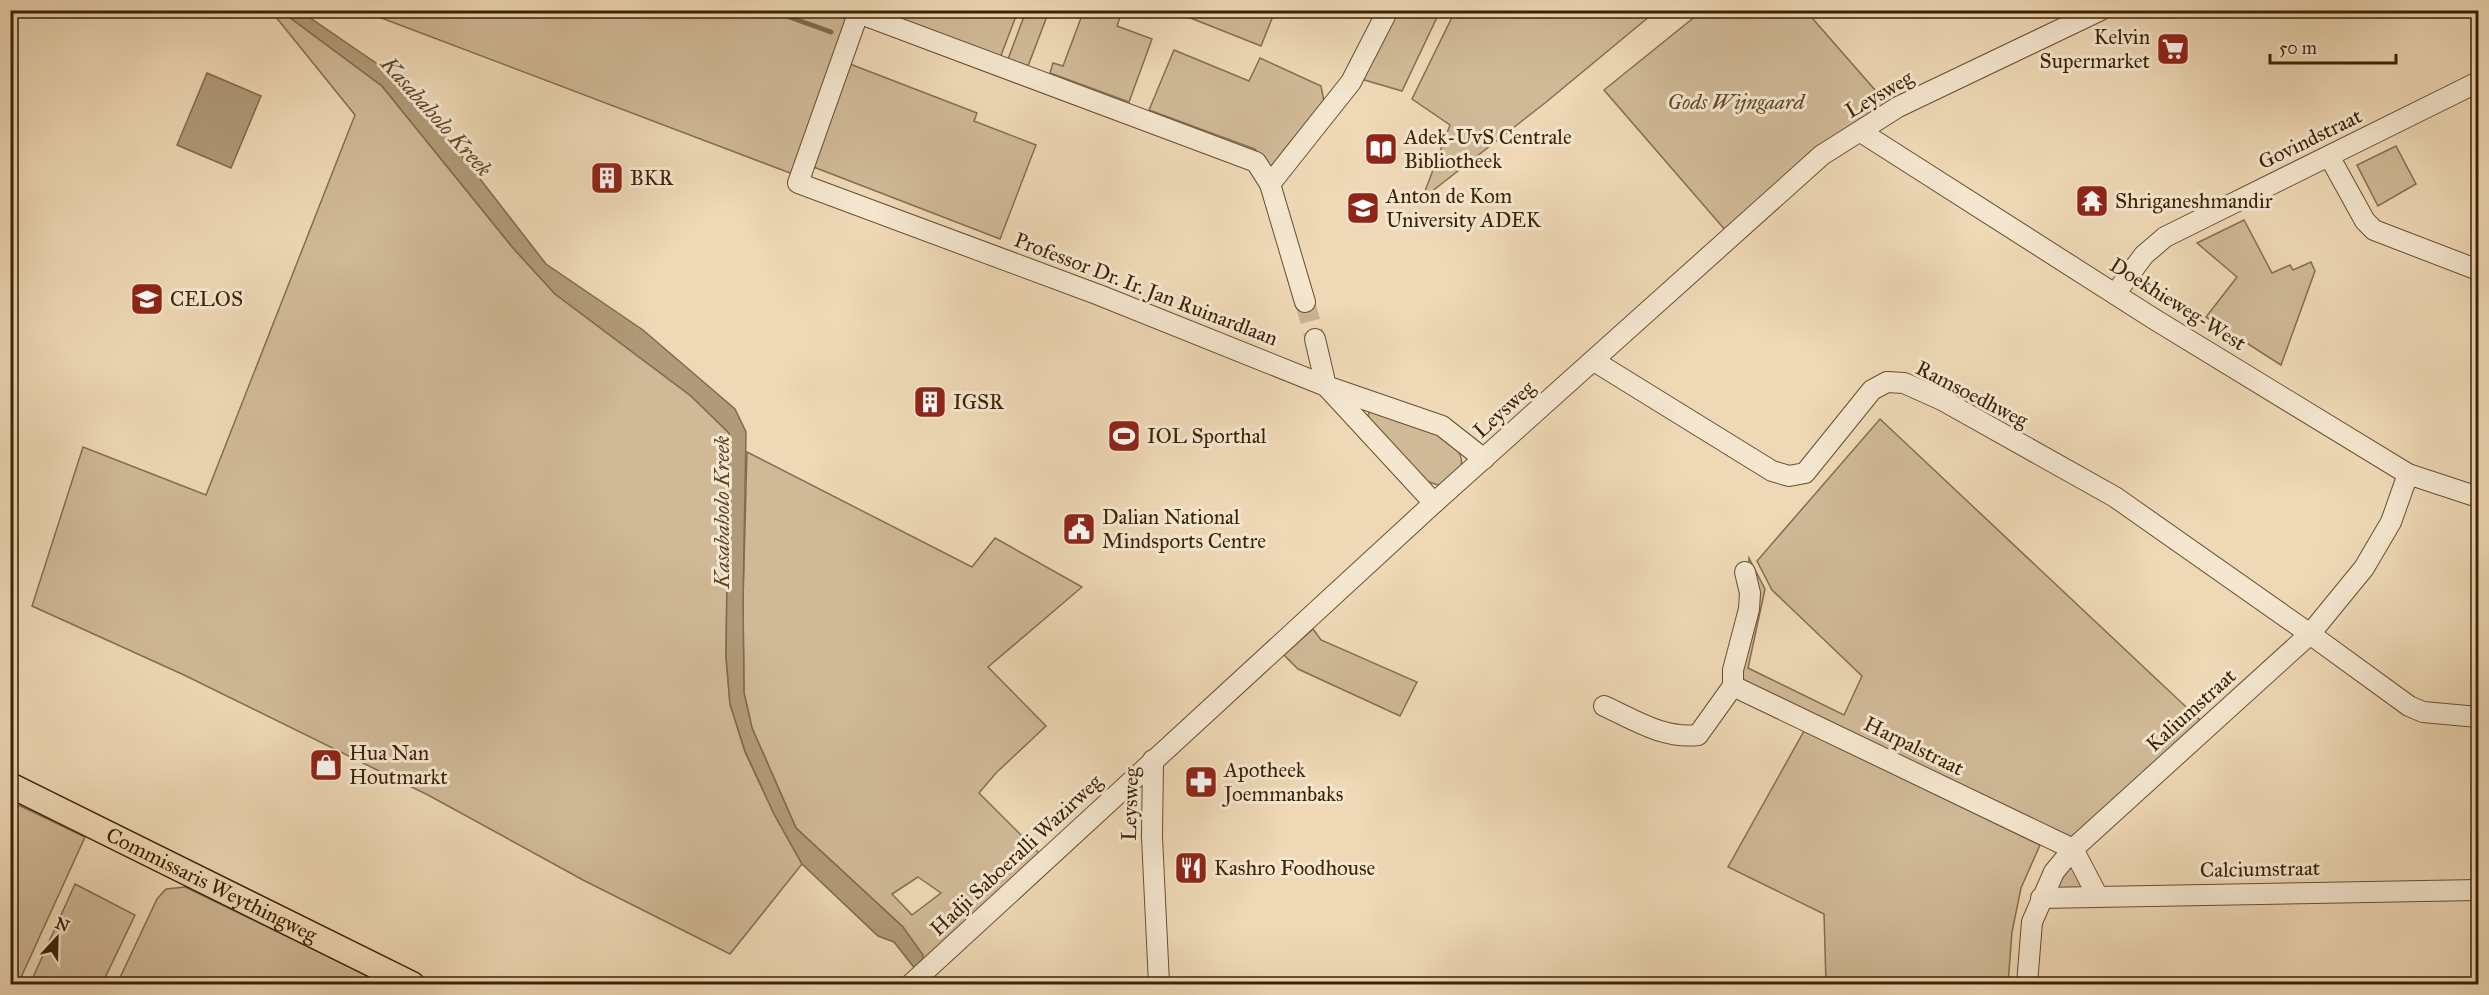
<svg xmlns="http://www.w3.org/2000/svg" width="2489" height="995" viewBox="0 0 2489 995" font-family="'IM FELL Great Primer',serif">
<style>
.green{fill:#d0b997;stroke:#866e4e;stroke-width:1.5;fill-rule:evenodd}
.water{fill:#b19a79;stroke:#826a4b;stroke-width:1.5}
.lines{fill:none;stroke-linecap:round;stroke-linejoin:round}
.stream{stroke:#826a4b;stroke-width:5}
.minor-tunnel{stroke:#cab492;stroke-width:20;stroke-dasharray:20 10;stroke-linecap:butt}
.minor-casing{stroke:#685031;stroke-width:22}
.major-casing{stroke:#3c2205;stroke-width:27}
.minor{stroke:#f4e6cf;stroke-width:20}
.major{stroke:#eed8b5;stroke-width:24}
.labels{text-anchor:middle;stroke-width:6;stroke-linejoin:round;paint-order:stroke}
.poi-label{font-size:21px;fill:#3c2205;stroke:#f4e6cf;text-anchor:start}
.street-label{font-size:21px;fill:#3c2205;stroke:#f4e6cf}
.park-label{font-size:21px;font-style:italic;fill:#61482a;stroke:#f4e6cf}
.water-label{font-size:22px;font-style:italic;fill:#5f4628;stroke:#f4e6cf}
</style>
<rect width="100%" height="100%" fill="#eed8b5"/>
<filter id="stains"><feTurbulence type="fractalNoise" baseFrequency=".00333" numOctaves="4"/><feColorMatrix values="0 0 0 0 .2 0 0 0 0 .09 0 0 0 0 .02 0 0 0 .5 -.17"/></filter>
<radialGradient id="worn" r=".72"><stop offset=".6" stop-color="#630" stop-opacity="0"/><stop offset="1" stop-color="#630" stop-opacity=".3"/></radialGradient>
<g class="green">
<path d="M826,10L850,19L798,176L363,11Z"/>
<path d="M986,10L1018,11L1000,58L894,18L896,11Z"/>
<path d="M1084,10L1122,11L1117,26L1152,39L1129,102L1050,73L1053,63L1063,66Z"/>
<path d="M271,11H281L382,86L513,248L555,294L691,396L729,433L726,656L730,704L745,752L774,814L802,864L730,954L583,880L428,795L184,675L32,606L83,447L206,495L355,115Z"/>
<path d="M1026,11H1049L1028,66L1008,59Z"/>
<path d="M1179,11V10L1275,11L1261,46L1178,13Z"/>
<path d="M1397,11H1440L1402,91L1361,79Z"/>
<path d="M1455,11V10L1656,11L1545,103L1422,199L1450,125L1412,99Z"/>
<path d="M1702,11H1806L1889,106L1726,231L1604,90Z"/>
<path d="M1174,50L1249,81L1260,58L1321,86L1325,106L1271,172L1255,149L1149,110Z"/>
<path d="M850,64L977,113L974,121L1036,145L1000,239L811,166Z"/>
<path d="M2396,146L2416,184L2378,206L2357,165Z"/>
<path d="M2244,220L2272,273L2290,265L2293,270L2311,262L2315,271L2281,365L2206,317L2237,277L2197,243Z"/>
<path d="M1371,409L1446,438C1456,446 1464,455 1461,469L1441,486L1426,481L1371,421L1368,415Z"/>
<path d="M1880,419L2201,721L2071,840L1746,682L1741,678L1749,558L1765,589L1748,668L1844,715L1862,676L1772,590L1757,561Z"/>
<path d="M747,452L972,567L995,538L1082,587L988,667L1046,726L996,773L979,793L1041,855L923,965L903,927L796,828L752,728L744,693L743,601ZM918,877L941,893L912,915L892,894Z"/>
<path d="M1313,629L1321,640L1417,682L1400,716L1298,669L1284,655Z"/>
<path d="M1804,731L2040,845L2021,888L2012,932L2008,984H1826L1824,914L1728,867Z"/>
<path d="M10,801L85,837L18,984H10Z"/>
<path d="M2071,866L2077,867L2083,890L2057,889L2061,870Z"/>
<path d="M75,884L135,915L102,984H30Z"/>
<path d="M185,887L385,984H117L157,899L166,889Z"/>
</g>
<g class="water">
<path d="M281,11H300L379,65L412,95L463,157L546,264L643,330L735,409L746,432L743,601L744,693L752,728L796,828L903,927L923,955V965L916,970L894,942L878,936L802,864L774,814L745,751L730,704L726,656L729,433L691,396L555,294L513,248L382,86Z"/>
<path d="M207,73L261,96L231,168L177,145Z"/>
</g>
<g class="lines">
<path class="stream" d="M770,10L831,32"/>
<path class="minor-tunnel" d="M1305,302L1315,339"/>
<g class="minor-casing">
<g id="minor">
<path d="M850,10L1256,162L1270,184L1305,302"/>
<path d="M858,14L798,183L1099,295L1326,386L1434,503"/>
<path d="M1861,132L2154,319L2408,474L2478,497"/>
<path d="M2329,156L2365,221L2374,230L2478,270"/>
<path d="M1270,184L1351,82L1388,10"/>
<path d="M2115,294L2144,255L2165,237L2478,82"/>
<path d="M1315,339L1326,386L1442,426L1484,459"/>
<path d="M1594,361L1772,471L1789,476L1805,473L1872,390L1887,382L1904,383L1942,400L2115,497L2310,634L2409,706L2423,712L2478,717"/>
<path d="M1733,686L2073,849L2097,895"/>
<path d="M1604,706C1635,720 1663,739 1698,735L1733,686V670L1749,609L1750,593L1745,572"/>
<path d="M1153,760L1152,837L1159,984"/>
<path d="M2041,898L2478,890"/>
<path d="M911,984L1434,503L1822,155L1898,107L2101,10"/>
<path d="M2027,984L2032,922L2054,872L2073,849L2310,634L2364,568L2391,522L2408,474"/>
</g>
</g>
<g class="major-casing">
<g id="major">
<path id="s1" d="M10,785L412,984"/>
</g>
</g>
<use href="#minor" class="minor"/>
<use href="#major" class="major"/>
</g>
<defs>
<g id="supermarket-square" transform="scale(1.725)"><rect x="-9" y="-9" width="18" height="18" rx="4" fill="#8f2418" stroke="#f4e6cf"/><path d="M-6-5.5h2.5l.6 2H6L4.5 2H-2.5L-4.4-4H-6ZM-1.5 3.2a1.3 1.3 0 1 0 .1 0ZM3 3.2a1.3 1.3 0 1 0 .1 0Z" fill="#fff"/></g>
<g id="library-square" transform="scale(1.725)"><rect x="-9" y="-9" width="18" height="18" rx="4" fill="#8f2418" stroke="#f4e6cf"/><path d="M-6-4Q-3-5.5-.7-3.5V5Q-3 3-6 4ZM6-4Q3-5.5 .7-3.5V5Q3 3 6 4Z" fill="#fff"/></g>
<g id="building-square" transform="scale(1.725)"><rect x="-9" y="-9" width="18" height="18" rx="4" fill="#8f2418" stroke="#f4e6cf"/><path d="M-4-6H4V6H1V3H-1V6H-4ZM-2.5-4.3h1.7v1.8h-1.7ZM.8-4.3h1.7v1.8H.8ZM-2.5-1h1.7V.8h-1.7ZM.8-1h1.7V.8H.8Z" fill="#fff"/></g>
<g id="temple-square" transform="scale(1.725)"><rect x="-9" y="-9" width="18" height="18" rx="4" fill="#8f2418" stroke="#f4e6cf"/><path d="M0-6L5-2H3V0L6.5 2.5H4V6H1.5V3h-3V6H-4V2.5H-6.5L-3 0V-2H-5Z" fill="#fff"/></g>
<g id="university-square" transform="scale(1.725)"><rect x="-9" y="-9" width="18" height="18" rx="4" fill="#8f2418" stroke="#f4e6cf"/><path d="M0-5L7-2L0 1L-7-2ZM-4 1L0 2.5L4 1V4Q0 6-4 4Z" fill="#fff"/></g>
<g id="stadium-square" transform="scale(1.725)"><rect x="-9" y="-9" width="18" height="18" rx="4" fill="#8f2418" stroke="#f4e6cf"/><path d="M0-5a6.5 5 0 1 0 0 10a6.5 5 0 1 0 0-10ZM-3.5-1.8h7v3.6h-7Z" fill="#fff"/></g>
<g id="civic-square" transform="scale(1.725)"><rect x="-9" y="-9" width="18" height="18" rx="4" fill="#8f2418" stroke="#f4e6cf"/><path d="M-.6-6.5H3V-4.5H.6V-3L4-1V1h2V6H-6V1h2V-1L-.6-3ZM-1.2 2.5V6h2.4V2.5Z" fill="#fff"/></g>
<g id="shop-square" transform="scale(1.725)"><rect x="-9" y="-9" width="18" height="18" rx="4" fill="#8f2418" stroke="#f4e6cf"/><path d="M-5-2.5h2.3a2.7 3.5 0 0 1 5.4 0H5L5.5 6h-11ZM-1.5-2.5h3a1.5 2.3 0 0 0-3 0Z" fill="#fff"/></g>
<g id="pharmacy-square" transform="scale(1.725)"><rect x="-9" y="-9" width="18" height="18" rx="4" fill="#8f2418" stroke="#f4e6cf"/><path d="M-2-6h4v4h4v4h-4v4h-4v-4h-4v-4h4Z" fill="#fff"/></g>
<g id="restaurant-square" transform="scale(1.725)"><rect x="-9" y="-9" width="18" height="18" rx="4" fill="#8f2418" stroke="#f4e6cf"/><path d="M-5-6h1v4h1v-4h1v4h1v-4h1v5L-1.5 .5V6h-2V.5L-5-1ZM5-6V6H3V1.5H1.5Q1.5-4 5-6Z" fill="#fff"/></g>
</defs>
<g fill-rule="evenodd">
<use href="#supermarket-square" x="2173" y="49"/>
<use href="#library-square" x="1381" y="149"/>
<use href="#building-square" x="607" y="178"/>
<use href="#temple-square" x="2092" y="201"/>
<use href="#university-square" x="1363" y="208"/>
<use href="#university-square" x="147" y="299"/>
<use href="#building-square" x="930" y="402"/>
<use href="#stadium-square" x="1124" y="436"/>
<use href="#civic-square" x="1079" y="529"/>
<use href="#shop-square" x="326" y="765"/>
<use href="#pharmacy-square" x="1201" y="782"/>
<use href="#restaurant-square" x="1191" y="868"/>
</g>
<g class="labels">
<g class="poi-label">
<text x="2150" y="44" text-anchor="end">Kelvin<tspan x="2150" dy="24">Supermarket</tspan></text>
<text x="1404" y="144">Adek-UvS Centrale<tspan x="1404" dy="24">Bibliotheek</tspan></text>
<text x="630" y="185">BKR</text>
<text x="1386" y="203">Anton de Kom<tspan x="1386" dy="24">University ADEK</tspan></text>
<text x="2115" y="208">Shriganeshmandir</text>
<text x="170" y="306">CELOS</text>
<text x="953" y="409">IGSR</text>
<text x="1147" y="443">IOL Sporthal</text>
<text x="1102" y="524">Dalian National<tspan x="1102" dy="24">Mindsports Centre</tspan></text>
<text x="349" y="760">Hua Nan<tspan x="349" dy="24">Houtmarkt</tspan></text>
<text x="1224" y="777">Apotheek<tspan x="1224" dy="24">Joemmanbaks</tspan></text>
<text x="1214" y="875">Kashro Foodhouse</text>
</g>
<g class="street-label">
<text transform="translate(1879 94) rotate(-30)" y="7">Leysweg</text>
<text transform="translate(2310 139) rotate(-26)" y="7">Govindstraat</text>
<text transform="translate(1146 289) rotate(21)" y="7">Professor Dr. Ir. Jan Ruinardlaan</text>
<text transform="translate(2178 304) rotate(32)" y="7">Doekhieweg-West</text>
<text transform="translate(1972 394) rotate(27)" y="7">Ramsoedhweg</text>
<text transform="translate(1504 409) rotate(-42)" y="7">Leysweg</text>
<text transform="translate(2191 710) rotate(-42)" y="7">Kaliumstraat</text>
<text transform="translate(1914 746) rotate(26)" y="7">Harpalstraat</text>
<text transform="translate(1130 804) rotate(-88)" y="7">Leysweg</text>
<text transform="translate(1016 855) rotate(-43)" y="7">Hadji Saboeralli Wazirweg</text>
<text transform="translate(2260 869) rotate(-1)" y="7">Calciumstraat</text>
<text dy="7" stroke="none"><textPath href="#s1" startOffset="225">Commissaris Weythingweg</textPath></text>
</g>
<g class="park-label">
<text x="1736" y="109">Gods Wijngaard</text>
</g>
<g class="water-label">
<text transform="translate(437 116) rotate(48)" y="8">Kasabaholo Kreek</text>
<text transform="translate(721 512) rotate(-90)" y="8">Kasabaholo Kreek</text>
</g>
</g>
<rect width="2489" height="995" fill="none" stroke="#eed8b5" stroke-width="36"/>
<rect x="12" y="12" width="2465" height="971" fill="none" stroke="#3c2205" stroke-width="3"/>
<rect x="18" y="18" width="2453" height="959" fill="none" stroke="#3c2205" stroke-width="1.5"/>
<g transform="translate(57 938) rotate(22)" stroke="#f4e6cf" stroke-width="4.5" paint-order="stroke">
<path d="M0-4.5L10 22L0 15L-10 22Z" fill="#3c2205"/>
<text y="-9" font-size="16" font-weight="bold" text-anchor="middle" fill="#3c2205">N</text>
</g>
<path d="M2270 54v9h126v-9" fill="none" stroke="#3c2205" stroke-width="3"/>
<text x="2279" y="54" font-size="18" fill="#3c2205" stroke="#f4e6cf" stroke-width="4.5" paint-order="stroke">50 m</text>
<rect width="100%" height="100%" filter="url(#stains)"/>
<rect width="100%" height="100%" fill="url(#worn)"/>
</svg>
